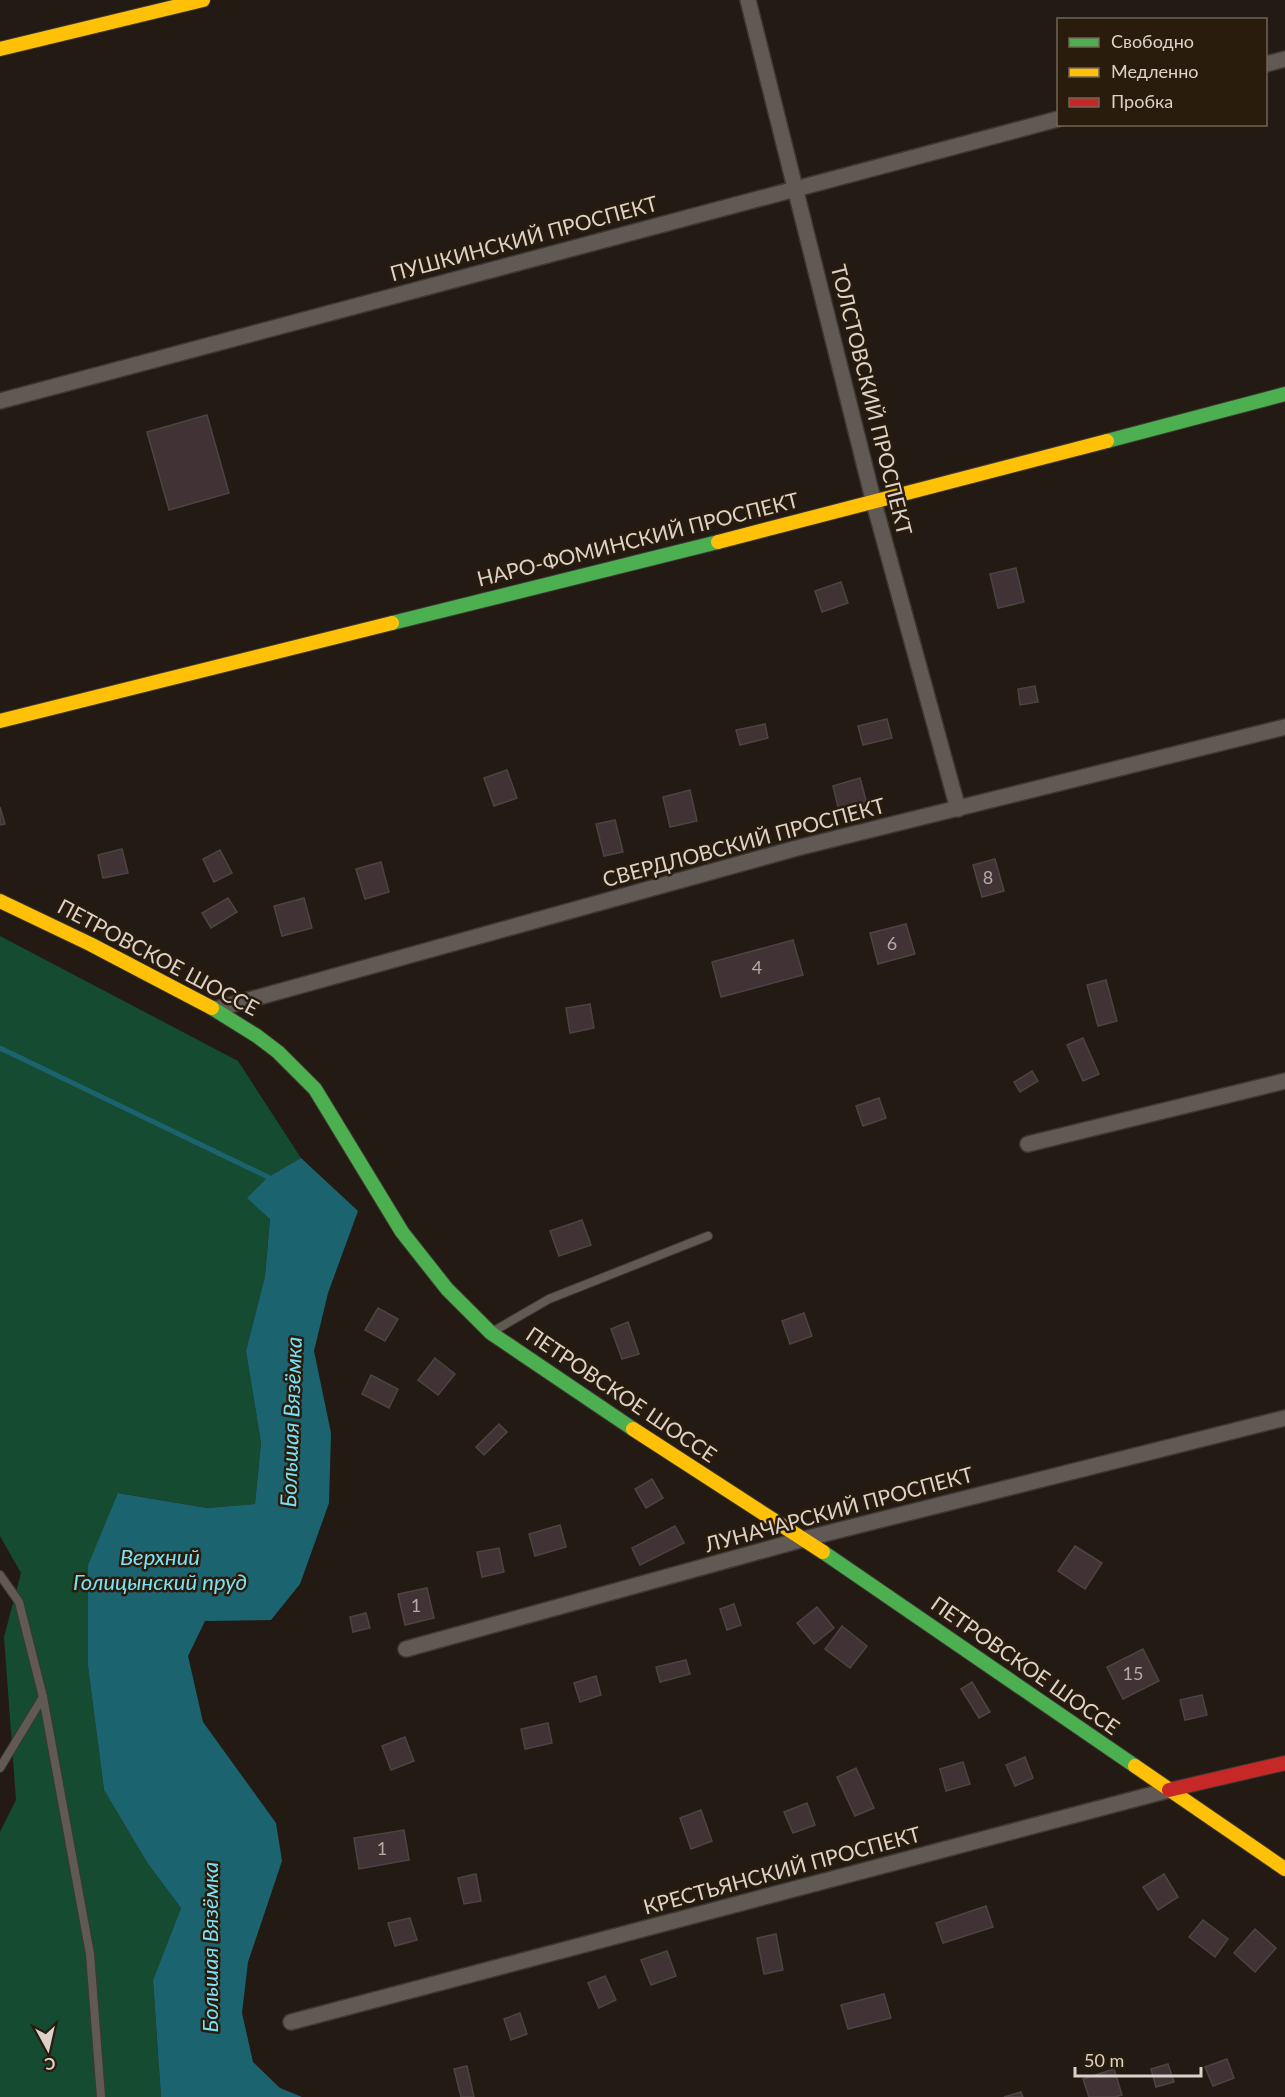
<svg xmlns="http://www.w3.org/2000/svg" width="1285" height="2097" viewBox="0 0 1285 2097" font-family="Lato,sans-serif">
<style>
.green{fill:#154b30}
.water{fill:#1c6370}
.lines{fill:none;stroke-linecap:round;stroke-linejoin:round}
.stream{stroke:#1c6370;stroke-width:5}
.building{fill:#413235;stroke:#4c4443;stroke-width:1.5}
.lane-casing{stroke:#3e3832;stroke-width:10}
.street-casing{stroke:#3e3832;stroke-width:18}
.fast-casing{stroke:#3e3832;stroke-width:16}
.slow-casing{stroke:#3e3832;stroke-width:16}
.jam-casing{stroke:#3e3832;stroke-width:16}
.lane{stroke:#615a54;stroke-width:8}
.street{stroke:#615a54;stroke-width:15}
.fast{stroke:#4caf50;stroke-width:14}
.slow{stroke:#ffc107;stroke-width:14}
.jam{stroke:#c62828;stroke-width:14}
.labels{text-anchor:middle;stroke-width:5;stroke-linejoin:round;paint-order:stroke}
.number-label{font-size:18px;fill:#b5aaa4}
.street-label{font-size:21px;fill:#dcd2c9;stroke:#2a1c0c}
.water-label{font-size:22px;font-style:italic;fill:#7ae1f6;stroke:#2a1c0c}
</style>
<rect width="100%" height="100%" fill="#231b13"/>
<path class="green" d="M0,936L238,1061L301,1158L268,1177L270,1218L265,1276L246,1351L261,1443L255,1504L207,1508L119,1493L88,1565V1666L104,1790L148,1864L181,1908L153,1980L161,2097H0V1832L16,1800L4,1637L21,1573L0,1536Z"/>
<path class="water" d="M301,1158L358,1211L328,1293L314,1351L331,1433L329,1503L300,1584L271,1620L205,1621L188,1656L203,1722L276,1823L282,1861L248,1962L242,2013L253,2062L280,2088L302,2097H161L153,1980L181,1908L148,1864L104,1790L88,1666V1565L118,1493L207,1508L255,1504L261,1443L246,1351L265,1276L270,1219L247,1198L268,1177Z"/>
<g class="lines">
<path class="stream" d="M0,1048L268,1177"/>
</g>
<g class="building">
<path d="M207,415L229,493L169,510L147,432Z"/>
<path d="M1016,568L1024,602L998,608L990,574Z"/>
<path d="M841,582L848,603L822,612L815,591Z"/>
<path d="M1035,686L1038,702L1020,705L1018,689Z"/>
<path d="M887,719L892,738L863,745L858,726Z"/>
<path d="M765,724L768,738L740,745L736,730Z"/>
<path d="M507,770L517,798L494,806L484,778Z"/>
<path d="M860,778L867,804L839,811L833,786Z"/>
<path d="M690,790L697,821L670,827L663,797Z"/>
<path d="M0,807L5,824L0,825Z"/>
<path d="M615,820L623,852L604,856L596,824Z"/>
<path d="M122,849L128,873L103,878L98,855Z"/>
<path d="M220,850L232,873L214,882L203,859Z"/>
<path d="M995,859L1004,891L982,897L973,865Z"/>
<path d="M381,862L389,892L365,899L356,869Z"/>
<path d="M228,898L237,912L211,928L202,913Z"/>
<path d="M304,898L312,928L282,936L274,906Z"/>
<path d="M906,924L915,954L878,964L870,933Z"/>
<path d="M793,940L803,975L721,997L712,962Z"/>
<path d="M1106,980L1117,1021L1098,1026L1087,985Z"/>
<path d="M590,1004L594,1028L570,1033L566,1008Z"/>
<path d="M1083,1038L1099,1074L1083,1081L1067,1045Z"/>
<path d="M1032,1071L1038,1081L1020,1092L1014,1082Z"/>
<path d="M879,1098L886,1118L863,1126L856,1106Z"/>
<path d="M582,1220L591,1245L559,1256L550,1231Z"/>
<path d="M378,1308L398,1319L385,1341L365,1330Z"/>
<path d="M804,1313L812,1336L790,1344L782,1321Z"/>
<path d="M628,1322L639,1354L622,1359L611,1329Z"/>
<path d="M435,1358L455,1374L438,1395L418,1380Z"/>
<path d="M371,1375L398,1389L389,1408L362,1394Z"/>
<path d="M499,1424L507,1432L484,1455L476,1447Z"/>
<path d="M652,1479L663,1498L646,1508L635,1489Z"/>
<path d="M560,1525L566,1547L535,1556L529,1534Z"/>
<path d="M675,1526L684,1543L640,1565L632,1548Z"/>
<path d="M1075,1546L1102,1563L1085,1589L1058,1571Z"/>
<path d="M499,1548L504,1572L482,1577L477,1552Z"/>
<path d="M427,1588L434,1618L405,1625L398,1594Z"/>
<path d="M734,1604L741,1625L727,1630L720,1609Z"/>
<path d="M817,1607L834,1628L814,1644L797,1623Z"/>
<path d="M366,1613L370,1628L353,1632L350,1617Z"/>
<path d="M842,1626L867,1646L850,1668L825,1649Z"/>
<path d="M1143,1649L1159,1681L1123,1699L1107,1667Z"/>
<path d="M686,1660L690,1674L660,1682L656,1667Z"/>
<path d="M596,1676L601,1695L580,1702L574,1683Z"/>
<path d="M972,1682L990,1712L979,1718L961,1689Z"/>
<path d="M1202,1695L1207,1715L1185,1720L1180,1700Z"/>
<path d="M548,1723L552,1743L525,1749L521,1729Z"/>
<path d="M405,1737L414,1761L391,1770L382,1746Z"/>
<path d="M1025,1757L1033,1778L1015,1786L1006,1765Z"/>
<path d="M963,1762L970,1784L946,1791L940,1769Z"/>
<path d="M856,1768L874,1808L855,1816L837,1777Z"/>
<path d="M807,1803L815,1825L793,1833L784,1812Z"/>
<path d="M701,1810L712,1841L691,1849L680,1818Z"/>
<path d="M404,1830L409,1860L359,1869L354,1838Z"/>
<path d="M476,1874L481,1901L464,1904L458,1878Z"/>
<path d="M1164,1874L1178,1897L1158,1910L1143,1887Z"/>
<path d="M986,1906L993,1927L943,1943L936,1923Z"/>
<path d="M410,1918L417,1940L395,1946L388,1923Z"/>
<path d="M1203,1920L1228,1939L1215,1957L1189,1937Z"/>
<path d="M1255,1929L1276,1948L1255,1972L1234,1953Z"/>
<path d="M776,1934L783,1970L764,1974L757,1938Z"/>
<path d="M667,1951L676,1976L651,1985L641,1960Z"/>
<path d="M605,1976L616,2000L599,2008L588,1983Z"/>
<path d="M884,1994L891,2018L848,2029L841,2005Z"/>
<path d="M520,2013L527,2034L511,2040L504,2019Z"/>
<path d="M1227,2059L1234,2078L1213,2086L1205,2067Z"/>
<path d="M1168,2064L1174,2082L1156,2087L1151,2069Z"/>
<path d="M467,2066L474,2097H461L454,2069Z"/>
<path d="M1114,2069L1122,2095L1115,2097H1089L1083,2079Z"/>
<path d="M1021,2092L1023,2097H1004Z"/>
</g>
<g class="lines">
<g class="lane-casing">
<g id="lane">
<path d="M492,1332L549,1299L708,1236"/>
<path d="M0,1575L19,1602L43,1697L90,1954L101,2097"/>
<path d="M0,1768L43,1697"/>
</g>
</g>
<g class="street-casing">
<g id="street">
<path d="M748,0L874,503L958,809"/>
<path d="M1266,64L1285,59"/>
<path d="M0,401L1058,119"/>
<path d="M216,1009L797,848L1285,727"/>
<path d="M1028,1144L1285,1081"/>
<path d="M406,1649L804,1539L1285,1418"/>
<path d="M291,2022L1169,1790"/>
</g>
</g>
<g class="fast-casing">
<g id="fast">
<path d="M1107,441L1285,394"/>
<path d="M392,623L718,542"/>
<path d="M212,1008L257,1036L278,1052L315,1089L402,1232L447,1289L491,1333L633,1429"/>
<path d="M823,1552L1135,1766"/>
</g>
</g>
<g class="slow-casing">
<g id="slow">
<path d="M0,49L203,0"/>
<path d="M718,542L1107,441"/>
<path d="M0,721L392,623"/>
<path d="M0,901L90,944L212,1008"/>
<path d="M633,1429L823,1552"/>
<path d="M1135,1766L1285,1869"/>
</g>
</g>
<g class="jam-casing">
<path id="jam" d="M1169,1790L1285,1763"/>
</g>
<use href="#lane" class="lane"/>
<use href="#street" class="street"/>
<use href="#fast" class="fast"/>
<use href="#slow" class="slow"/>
<use href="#jam" class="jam"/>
</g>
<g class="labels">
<g class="number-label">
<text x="988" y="884">8</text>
<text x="892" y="950">6</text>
<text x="757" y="974">4</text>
<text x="416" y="1612">1</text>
<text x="1133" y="1680">15</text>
<text x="382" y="1855">1</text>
</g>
<g class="street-label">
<text transform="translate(524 239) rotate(-15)" y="7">ПУШКИНСКИЙ ПРОСПЕКТ</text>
<text transform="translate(871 400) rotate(76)" y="7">ТОЛСТОВСКИЙ ПРОСПЕКТ</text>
<text transform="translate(638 540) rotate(-14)" y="7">НАРО-ФОМИНСКИЙ ПРОСПЕКТ</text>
<text transform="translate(744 843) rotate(-15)" y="7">СВЕРДЛОВСКИЙ ПРОСПЕКТ</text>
<text transform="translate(158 958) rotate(28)" y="7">ПЕТРОВСКОЕ ШОССЕ</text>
<text transform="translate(621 1395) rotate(34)" y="7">ПЕТРОВСКОЕ ШОССЕ</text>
<text transform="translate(839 1510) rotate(-15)" y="7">ЛУНАЧАРСКИЙ ПРОСПЕКТ</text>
<text transform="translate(1025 1666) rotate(35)" y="7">ПЕТРОВСКОЕ ШОССЕ</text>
<text transform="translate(782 1871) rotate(-15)" y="7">КРЕСТЬЯНСКИЙ ПРОСПЕКТ</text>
</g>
<g class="water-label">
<text transform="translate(291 1422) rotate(-88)" y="8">Большая Вязёмка</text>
<text x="160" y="1565">Верхний<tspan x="160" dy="25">Голицынский пруд</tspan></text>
<text transform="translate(210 1947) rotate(-90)" y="8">Большая Вязёмка</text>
</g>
</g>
<rect x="1057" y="18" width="210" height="108" fill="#2a1c0c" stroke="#716558" stroke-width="1.5"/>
<rect x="1069" y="38" width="30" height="9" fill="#4caf50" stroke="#716558" stroke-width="1.5"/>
<text x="1111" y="48" font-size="18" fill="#dcd2c9">Свободно</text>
<rect x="1069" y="68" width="30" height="9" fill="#ffc107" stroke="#716558" stroke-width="1.5"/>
<text x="1111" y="78" font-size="18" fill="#dcd2c9">Медленно</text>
<rect x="1069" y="98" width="30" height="9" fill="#c62828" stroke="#716558" stroke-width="1.5"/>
<text x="1111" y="108" font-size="18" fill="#dcd2c9">Пробка</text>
<g transform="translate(48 2049) rotate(172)" stroke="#2a1c0c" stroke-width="4.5" paint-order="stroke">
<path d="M0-4.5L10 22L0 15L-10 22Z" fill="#dcd2c9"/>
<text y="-9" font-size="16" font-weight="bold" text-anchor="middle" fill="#dcd2c9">С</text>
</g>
<path d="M1075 2067v9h126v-9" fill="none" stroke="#dcd2c9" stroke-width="3"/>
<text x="1084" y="2067" font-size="18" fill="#dcd2c9" stroke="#2a1c0c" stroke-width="4.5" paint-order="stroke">50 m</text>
</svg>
